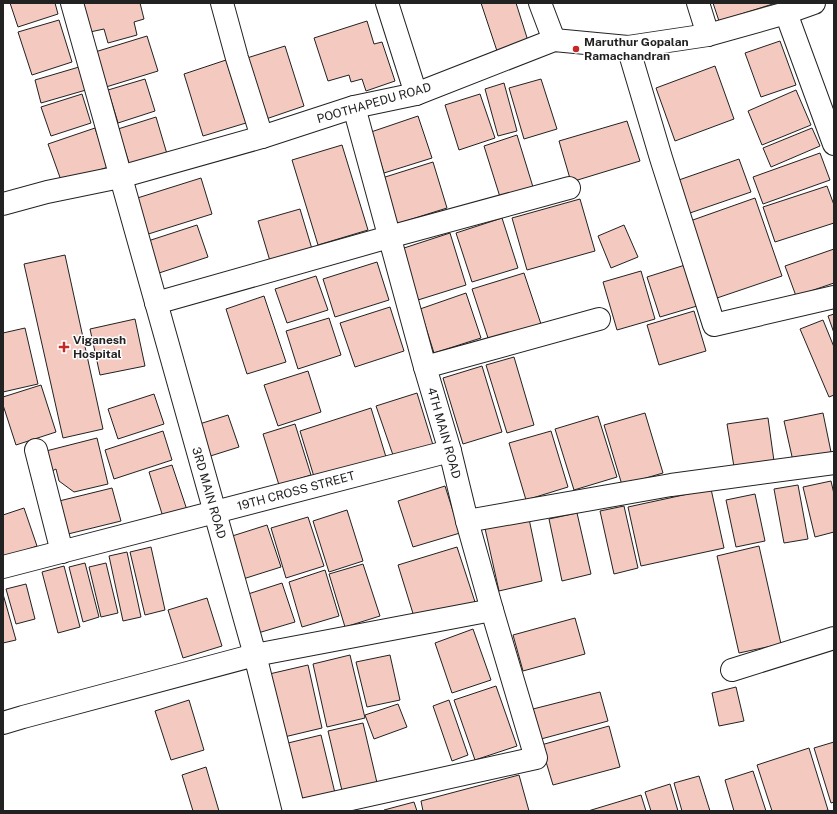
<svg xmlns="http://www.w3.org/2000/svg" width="837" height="814" viewBox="0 0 837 814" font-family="'Public Sans',sans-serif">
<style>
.building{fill:#f3c9c0;stroke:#222}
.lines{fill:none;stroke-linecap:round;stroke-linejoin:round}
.minor-casing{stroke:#222;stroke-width:24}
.minor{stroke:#fff;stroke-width:22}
.poi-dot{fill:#c62828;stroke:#fff;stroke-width:1.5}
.labels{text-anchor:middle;stroke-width:3;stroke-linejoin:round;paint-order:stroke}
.poi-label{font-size:12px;font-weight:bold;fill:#222;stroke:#fff;text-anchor:start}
.street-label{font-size:12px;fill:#222;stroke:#fff}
</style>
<rect width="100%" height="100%" fill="#fff"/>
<g class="building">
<path d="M10,3H55L58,14L18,27Z"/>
<path d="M83,3H140L144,19L134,22L137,35L108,43L104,29L90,32Z"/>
<path d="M481,3H516L529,44L498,54Z"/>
<path d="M713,3H776L719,21Z"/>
<path d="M59,20L72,62L32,75L18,32Z"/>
<path d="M367,21L374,44L382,42L395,81L366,91L362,79L351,82L349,75L328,81L314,38Z"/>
<path d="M147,36L158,71L106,87L95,52Z"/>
<path d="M780,41L796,85L761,97L745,53Z"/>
<path d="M285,46L304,106L266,119L247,58Z"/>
<path d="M226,60L246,123L203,136L184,74Z"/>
<path d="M715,66L734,119L675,141L656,88Z"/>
<path d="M79,67L86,90L41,103L35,80Z"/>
<path d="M145,79L155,111L118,123L108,90Z"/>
<path d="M541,79L557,129L524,139L509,88Z"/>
<path d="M504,83L517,131L498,136L485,89Z"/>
<path d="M796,90L811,125L762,145L748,111Z"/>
<path d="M82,94L91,123L51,136L41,107Z"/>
<path d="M480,94L495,138L459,150L445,105Z"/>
<path d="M418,116L432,158L384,173L371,132Z"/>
<path d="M156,117L167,154L130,166L118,129Z"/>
<path d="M627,121L640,161L571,182L559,141Z"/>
<path d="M95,128L108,167L62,183L48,144Z"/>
<path d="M812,128L820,146L771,167L763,148Z"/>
<path d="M517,135L533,187L500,197L484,146Z"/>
<path d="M342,145L368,230L318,245L292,160Z"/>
<path d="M820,153L830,180L763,204L753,177Z"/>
<path d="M739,159L751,192L687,214L676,181Z"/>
<path d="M433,162L447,208L396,224L382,178Z"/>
<path d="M201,178L212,214L142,236L131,200Z"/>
<path d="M827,186L834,205V223L775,242L763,207Z"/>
<path d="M755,198L782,276L717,298L690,221Z"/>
<path d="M580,199L595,251L527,270L512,218Z"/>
<path d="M300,209L312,249L270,261L258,221Z"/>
<path d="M502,218L518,268L472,282L456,233Z"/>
<path d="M197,225L208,257L159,273L148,241Z"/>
<path d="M624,225L638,257L611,268L598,236Z"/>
<path d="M450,233L466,285L418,300L401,249Z"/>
<path d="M834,249V283L796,296L785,266Z"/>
<path d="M65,255L103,429L63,438L24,264Z"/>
<path d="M377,262L389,300L335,317L323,279Z"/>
<path d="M685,265L697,306L660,317L647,277Z"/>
<path d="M641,271L655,319L617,330L603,282Z"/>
<path d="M524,273L541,324L489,341L472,289Z"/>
<path d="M316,276L328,310L287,323L275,289Z"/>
<path d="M466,293L481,338L434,353L420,309Z"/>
<path d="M264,296L286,362L247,374L226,309Z"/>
<path d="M390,307L404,351L355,367L340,323Z"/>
<path d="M694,311L706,351L659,365L647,325Z"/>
<path d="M834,314V333L828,316Z"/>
<path d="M329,318L341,355L298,369L286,331Z"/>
<path d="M135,319L145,366L100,375L90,329Z"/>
<path d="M823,320L834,347V395L829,397L800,329Z"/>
<path d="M25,328L38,384L3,392V333Z"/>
<path d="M514,357L534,425L507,433L486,365Z"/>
<path d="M482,366L502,432L463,444L443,378Z"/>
<path d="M308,371L321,412L278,426L264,385Z"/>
<path d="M41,385L56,432L16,445L3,405V397Z"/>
<path d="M417,393L433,445L394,458L376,406Z"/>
<path d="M154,394L164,424L118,439L108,409Z"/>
<path d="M371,408L386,457L315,480L300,431Z"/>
<path d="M645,413L663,473L622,485L604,425Z"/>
<path d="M823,413L831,452L793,461L784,421Z"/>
<path d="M228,415L239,447L204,458L193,426Z"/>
<path d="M598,416L617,477L574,490L555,429Z"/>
<path d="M768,418L774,461L734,467L727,424Z"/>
<path d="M295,424L311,475L279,485L263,434Z"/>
<path d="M163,431L172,460L114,479L105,450Z"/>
<path d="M551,431L568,487L526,500L509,443Z"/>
<path d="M97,438L108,484L74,492L59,481L56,469L52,471L46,451Z"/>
<path d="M172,465L187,510L163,517L149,472Z"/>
<path d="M831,481L834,494V532L815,537L803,487Z"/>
<path d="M798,485L808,539L784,543L774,489Z"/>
<path d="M445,486L460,533L413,547L398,501Z"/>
<path d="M112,488L121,521L64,535L55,502Z"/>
<path d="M711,489L724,548L641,566L628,507Z"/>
<path d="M755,494L765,541L736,547L726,500Z"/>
<path d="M624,506L638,568L614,574L600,511Z"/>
<path d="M24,508L37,546L3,558V515Z"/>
<path d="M347,510L363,561L329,572L313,521Z"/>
<path d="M577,513L591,574L562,581L549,519Z"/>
<path d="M528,514L542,581L499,591L484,524Z"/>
<path d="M308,517L324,566L286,578L271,528Z"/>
<path d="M267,525L281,567L243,579L229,537Z"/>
<path d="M759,546L781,644L739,653L717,556Z"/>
<path d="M151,547L165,610L145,615L130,552Z"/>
<path d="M457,547L475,602L415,620L398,565Z"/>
<path d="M127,552L141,617L123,621L109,556Z"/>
<path d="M85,563L99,617L83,622L69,567Z"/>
<path d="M106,563L118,613L101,617L89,567Z"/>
<path d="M363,564L380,616L345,627L329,574Z"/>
<path d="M64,566L80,627L58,633L42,572Z"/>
<path d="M325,570L339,616L302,627L289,582Z"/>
<path d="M282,583L295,622L258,633L245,595Z"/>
<path d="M26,584L35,619L16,624L6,589Z"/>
<path d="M3,594L16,640L3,643Z"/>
<path d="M207,598L222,646L183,658L168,610Z"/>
<path d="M575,618L585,654L523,671L513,635Z"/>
<path d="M473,629L491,680L452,693L435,643Z"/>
<path d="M350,655L365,718L327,727L313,664Z"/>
<path d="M390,655L400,700L367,707L356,662Z"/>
<path d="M308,665L322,728L280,738L265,675Z"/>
<path d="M496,686L517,746L475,760L454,700Z"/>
<path d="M736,687L744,721L719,726L712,693Z"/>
<path d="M600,692L608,721L541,739L533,709Z"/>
<path d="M189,700L204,750L171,760L155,711Z"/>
<path d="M449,700L468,755L452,761L433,706Z"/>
<path d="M398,704L407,727L374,739L365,715Z"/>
<path d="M363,723L378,787L343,795L328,731Z"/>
<path d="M609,726L620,767L553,785L541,745Z"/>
<path d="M321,735L335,793L302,801L288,743Z"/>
<path d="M834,742V802L831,803L814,748Z"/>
<path d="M809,748L828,810L824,811H772L757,765Z"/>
<path d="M206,767L219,811H193L182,775Z"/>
<path d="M753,771L766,811H734L725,780Z"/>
<path d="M519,775L529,811H423L421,801Z"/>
<path d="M699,776L710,811H682L674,783Z"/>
<path d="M670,784L678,811H651L645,792Z"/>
<path d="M641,795L646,811H588Z"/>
<path d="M414,802L417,811H384V810Z"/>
</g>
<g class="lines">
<g class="minor-casing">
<g id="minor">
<path d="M72,3L255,655L294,811"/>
<path d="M222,3L237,58L262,137"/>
<path d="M387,3L416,94"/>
<path d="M540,3L554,40"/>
<path d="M698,3L708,35"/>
<path d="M786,13L834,144"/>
<path d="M628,47L661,158L714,325L834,297"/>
<path d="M3,204L47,192L120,177L262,137L354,107L416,94L554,40L628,47L708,35L786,13L814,3"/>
<path d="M156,303L389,237L569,188"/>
<path d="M425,367L599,319"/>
<path d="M36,450L62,552"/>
<path d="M467,521L671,485L834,463"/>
<path d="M3,567L450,451"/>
<path d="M732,670L834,638"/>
<path d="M3,723L23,717L255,655L492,610"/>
<path d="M297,811L536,758L492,610L467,521L450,451L425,367L354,107"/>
</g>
</g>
<use href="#minor" class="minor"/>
</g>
<g class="poi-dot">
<circle cx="576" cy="49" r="4"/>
<path d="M62 341h4v4h4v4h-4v4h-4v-4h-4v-4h4z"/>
</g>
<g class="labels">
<g class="poi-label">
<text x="584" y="46">Maruthur Gopalan<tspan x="584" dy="14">Ramachandran</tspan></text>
<text x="73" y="344">Viganesh<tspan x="73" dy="14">Hospital</tspan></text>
</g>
<g class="street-label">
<text transform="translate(374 103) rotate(-16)" y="4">POOTHAPEDU ROAD</text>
<text transform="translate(444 433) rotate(74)" y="4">4TH MAIN ROAD</text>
<text transform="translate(296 491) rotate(-15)" y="4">19TH CROSS STREET</text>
<text transform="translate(209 493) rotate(74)" y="4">3RD MAIN ROAD</text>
</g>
</g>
<rect width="837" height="814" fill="none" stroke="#222222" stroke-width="8"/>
</svg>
